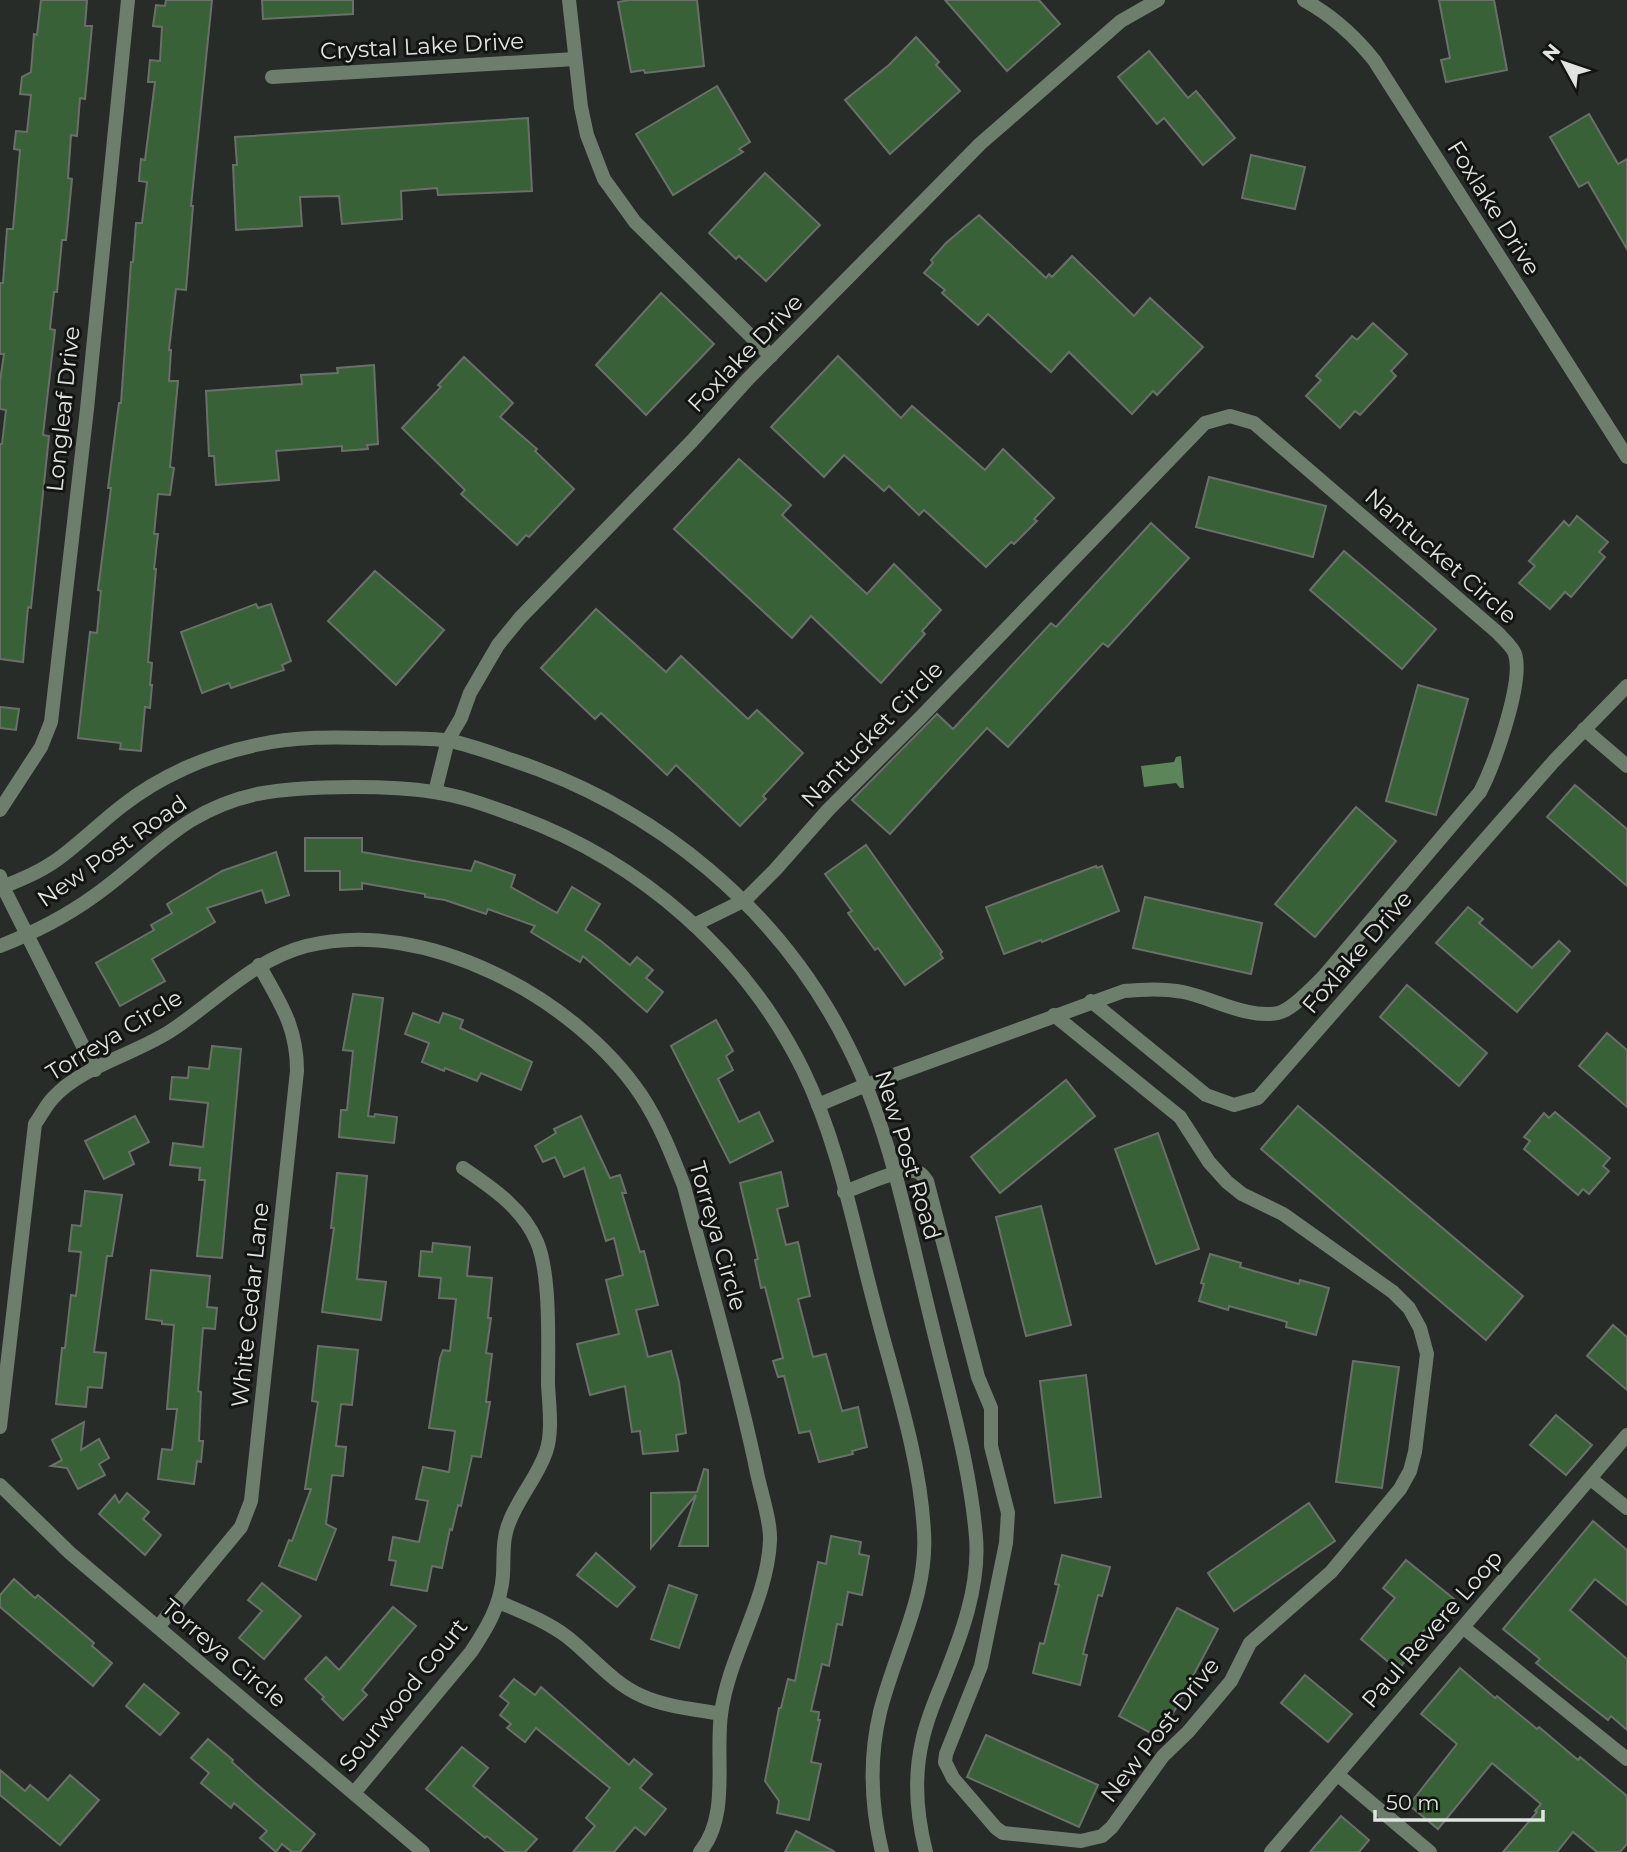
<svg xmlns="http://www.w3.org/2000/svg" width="1627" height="1852" viewBox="0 0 1627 1852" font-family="Montserrat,sans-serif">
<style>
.water{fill:#5c865a}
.building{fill:#396137;stroke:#6b6f6a;stroke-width:2}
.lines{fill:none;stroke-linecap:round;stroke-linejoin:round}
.minor{stroke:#6d7f6c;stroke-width:14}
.labels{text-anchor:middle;stroke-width:6;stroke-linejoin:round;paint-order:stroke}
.street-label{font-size:23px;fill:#e0e3e0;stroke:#121412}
</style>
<rect width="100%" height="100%" fill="#282c28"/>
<path class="water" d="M1181,756L1184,788H1180L1176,783L1144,787L1141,766L1174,762L1176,757Z"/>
<g class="building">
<path d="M41,0H87L85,26H92L85,99L80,98L77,136L71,135L68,178L72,179L66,240H62L57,292H54L50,329L55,330L43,435L49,436L31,608L28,607L23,662L0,659V444H2L6,410L0,409V381L4,354H0V283H3L7,229H13L20,150L14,149L16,131L27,132L31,95L20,94L22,77L31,72L34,34L37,35Z"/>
<path d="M166,0H212L191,206H193L186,290L176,289L169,350H171L169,381H178L170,467L174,468L170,495L158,494L154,534H158L154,569H156L148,662L152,663L150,685H152L150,708L145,707L141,751L120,749L121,743L78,738L90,632L97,633L101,591L98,590L111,488H108L119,403H121L131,262H133L136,223H142L147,182L139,181L141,159L145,160L155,82H148L150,60L160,61L162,27L153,26L156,5L165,6Z"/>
<path d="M262,0H353V14L263,19Z"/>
<path d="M630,0H697L704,66L645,73L644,70L631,72L618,2Z"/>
<path d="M945,0H1039L1060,24L1007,71Z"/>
<path d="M1439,0H1494L1507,70L1446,82L1441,60L1450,58Z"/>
<path d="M916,37L939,62L936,65L960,91L890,154L845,100L889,65Z"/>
<path d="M1149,51L1188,98L1196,91L1235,138L1203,165L1164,118L1157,124L1118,77Z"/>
<path d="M717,86L750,142L739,149L743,152L673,195L636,134Z"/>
<path d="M1589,114L1618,164L1627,159V249L1588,182L1579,187L1550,137Z"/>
<path d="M528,118L532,191L438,195L437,188L401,191L402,219L342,224L339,196L300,197L302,226L236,230L233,165H237L235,137Z"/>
<path d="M1251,155L1305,167L1295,209L1242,198Z"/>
<path d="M765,173L820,225L766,281L739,256L736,259L709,233Z"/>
<path d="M979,215L1046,278L1049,274L1052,277L1072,256L1134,316L1150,298L1203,347L1157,395L1153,391L1132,414L1069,352L1051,372L988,314L978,325L942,293L945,290L924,273L933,263L931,260L946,243Z"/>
<path d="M661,293L714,344L646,415L596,365Z"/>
<path d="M1373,323L1407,354L1391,371L1396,376L1360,415L1355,411L1340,428L1306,396L1321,380L1316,376L1352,336L1357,340Z"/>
<path d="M838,356L901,418L912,406L985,470L1003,449L1054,498L1034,519L1037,521L1014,544L1011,542L986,567L924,510L919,515L889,486L884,491L844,455L824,477L771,427Z"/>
<path d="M464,357L513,403L500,417L537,449L535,451L574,489L529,537L526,535L517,545L461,494L465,490L402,428L441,387L438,385Z"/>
<path d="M374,365L378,444L367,445L368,449L342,451V446L276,451L279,480L216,485L214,456H209L206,391L302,384L301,375L338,373L337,368Z"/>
<path d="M739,459L791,505L782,515L867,594L894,564L941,610L922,631L925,634L881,683L811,616L792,638L674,529Z"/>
<path d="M1209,477L1326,506L1313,557L1196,527Z"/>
<path d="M1577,516L1608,542L1599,552L1605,557L1571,597L1565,592L1550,609L1519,583L1535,566L1529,561L1564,521L1569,526Z"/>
<path d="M1151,523L1189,558L1108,647L1103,643L1008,747L987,728L890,834L852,800L937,714L953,729L1051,623L1056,627Z"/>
<path d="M1344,551L1436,629L1402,669L1310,590Z"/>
<path d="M375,571L444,630L396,685L328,621Z"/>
<path d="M256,604L258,608L271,604L291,661L282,665L284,670L263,677L231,688L229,683L202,693L181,632Z"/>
<path d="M596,609L666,672L681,656L748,719L757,710L803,753L763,796L766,799L740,826L676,765L667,775L601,713L595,719L541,668Z"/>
<path d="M1418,685L1468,699L1436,815L1386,801Z"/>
<path d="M0,707L19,709L16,730L0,728Z"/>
<path d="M1575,785L1627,829V886L1547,817Z"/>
<path d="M1356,807L1396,841L1315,937L1275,904Z"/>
<path d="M305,838H362V852L471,871L475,861L515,875L511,887L557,913L572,887L600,904L585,930L601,941L630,965L637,957L653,970L646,978L663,992L647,1012L583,956L580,962L531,932L535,926L488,909L486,914L445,900L425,897V894L362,883V889L340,890V871H305Z"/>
<path d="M866,845L942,952L940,954L943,958L905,985L878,948L875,950L848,913L852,911L825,874Z"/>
<path d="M276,852L289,895L266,903L262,890L207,908L215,922L152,959L165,981L120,1006L96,963L154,930L151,925L172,913L167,904L222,871Z"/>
<path d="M1096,866L1097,868L1102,866L1119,911L1042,942L1041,940L1004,954L986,907Z"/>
<path d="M1145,897L1262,923L1251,974L1133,948Z"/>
<path d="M1468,907L1483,919L1479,923L1532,968L1559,941L1570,951L1517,1012L1436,943Z"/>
<path d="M1407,985L1487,1053L1459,1086L1380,1017Z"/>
<path d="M353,994L383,998L368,1116L374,1117L375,1114L397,1117L394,1143L339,1137L341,1110H347L353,1051L343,1050Z"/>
<path d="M413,1013L439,1023L443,1013L463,1020L460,1028L532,1062L521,1090L481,1073L477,1081L445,1068L444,1071L422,1062L429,1043L405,1034Z"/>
<path d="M716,1020L733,1051L726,1056L733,1070L718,1079L739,1122L759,1112L773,1141L730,1163L671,1046Z"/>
<path d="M1607,1033L1627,1050V1107L1579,1066Z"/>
<path d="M212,1046L241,1049L222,1258L197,1256L205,1180H199L200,1168L170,1165L173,1143L203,1147L208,1103L170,1099L172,1077L188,1078L189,1067L209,1069Z"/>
<path d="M1066,1080L1095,1116L1000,1193L971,1157Z"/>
<path d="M1298,1106L1523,1296L1486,1340L1261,1149Z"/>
<path d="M1555,1112L1610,1158L1603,1166L1609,1171L1589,1194L1583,1189L1578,1195L1524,1149L1530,1141L1524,1137L1544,1113L1549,1118Z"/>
<path d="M135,1116L149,1142L129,1152L134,1164L104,1179L85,1141Z"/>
<path d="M581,1116L610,1178L620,1175L626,1193H622L640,1252L644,1251L658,1305L636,1310L648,1357L671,1351L679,1382L686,1433L676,1435L678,1451L643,1454L640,1431L632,1432L625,1386L590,1395L577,1344L619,1334L606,1280L623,1275L614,1238L606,1241L584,1168L564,1177L555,1157L543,1162L535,1146L556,1133L554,1129Z"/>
<path d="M1158,1133L1199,1249L1156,1264L1115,1149Z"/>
<path d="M781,1172L788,1206L777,1209L786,1245L798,1242L810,1296L798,1299L813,1357L826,1354L842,1411L858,1407L867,1447L852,1451L853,1454L819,1462L810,1431L799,1433L784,1376L778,1377L773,1361L783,1358L765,1287L761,1288L755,1260L758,1259L740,1183Z"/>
<path d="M337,1173L367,1176L357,1279L386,1282L381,1320L322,1312L334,1228H331Z"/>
<path d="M85,1191L122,1195L112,1256H107L94,1352L106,1353L102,1388L88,1387L86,1407L56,1404L62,1348H65L71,1295L76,1296L81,1252L69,1251L72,1225L81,1226Z"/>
<path d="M1041,1206L1071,1325L1026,1336L996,1217Z"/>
<path d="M433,1243L470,1247L467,1276L492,1278L488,1318H491L486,1353L492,1354L486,1402H490L481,1457L472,1456L461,1506L458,1505L452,1530L450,1529L442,1568L432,1566L427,1591L391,1585L396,1561L389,1560L393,1537L419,1542L428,1501L416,1499L423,1467L449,1472L455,1431L429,1428L440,1358L443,1350L450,1351L456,1299L439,1298L441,1278L419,1276L421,1251L432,1252Z"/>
<path d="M1210,1254L1241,1263L1240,1267L1299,1284L1300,1280L1329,1288L1316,1335L1286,1327L1287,1322L1229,1306L1228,1310L1199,1301L1204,1284L1201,1283Z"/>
<path d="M151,1270L210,1276L207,1307L217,1308L215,1329L203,1328L198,1391L201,1392L199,1441H203L201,1462L197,1461L194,1484L158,1479L162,1449L172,1450L177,1409H167L174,1325L162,1324V1321L146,1319Z"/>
<path d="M1613,1325L1627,1337V1390L1587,1356Z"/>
<path d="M318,1346L358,1350L352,1405L341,1404L336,1446L346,1447L343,1476L332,1475L326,1524L336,1529L316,1580L279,1566L289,1540L292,1541L311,1489H305L318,1402L312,1401Z"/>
<path d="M1353,1361L1399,1367L1382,1488L1336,1482Z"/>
<path d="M1086,1375L1101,1497L1055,1503L1040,1381Z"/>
<path d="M1556,1415L1592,1445L1566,1475L1530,1445Z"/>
<path d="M84,1422L81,1450L99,1439L109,1458L99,1464L105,1475L78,1489L67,1468L51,1466L62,1460L52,1440Z"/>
<path d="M704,1469L708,1470V1546H679L696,1495L651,1548V1493L697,1492Z"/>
<path d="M127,1493L149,1512L143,1519L161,1535L145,1555L99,1514L115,1495L119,1503Z"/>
<path d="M1309,1503L1335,1541L1234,1611L1208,1573Z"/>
<path d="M1593,1521L1627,1550V1605L1595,1579L1570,1610L1627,1659V1730L1611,1716L1608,1720L1567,1688L1536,1663L1540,1659L1503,1629Z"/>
<path d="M831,1536L861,1542L859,1554L869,1556L862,1595L848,1592L842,1625L837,1624L829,1666L822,1664L811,1711L819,1712L818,1720H820L811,1762L821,1764L809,1820L777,1813L779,1801L765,1781L779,1708H781L788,1679L795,1681L818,1562L826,1564Z"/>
<path d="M596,1553L635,1587L617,1607L577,1575Z"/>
<path d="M1062,1555L1110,1567L1102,1596L1098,1595L1083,1654L1087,1655L1080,1685L1033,1673L1040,1643L1044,1644L1059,1585L1055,1584Z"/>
<path d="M1406,1560L1454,1599L1439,1619L1418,1635L1423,1639L1398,1670L1361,1639L1395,1598L1383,1588Z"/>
<path d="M14,1579L35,1598L38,1595L94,1643L92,1646L112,1663L93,1686L0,1607V1595Z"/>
<path d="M262,1583L301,1616L264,1659L239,1638L262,1611L248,1600Z"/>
<path d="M669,1585L697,1595L679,1648L651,1639Z"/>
<path d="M393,1607L416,1626L362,1690L367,1695L343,1720L322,1699L324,1697L305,1679L326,1657L339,1670Z"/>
<path d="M1177,1608L1218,1629L1160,1738L1119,1716Z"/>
<path d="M1460,1668L1495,1698L1497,1696L1537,1729L1539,1727L1578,1760L1580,1757L1627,1796V1844L1620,1852H1597L1573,1832L1557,1852H1503L1537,1812L1535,1811L1541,1804L1492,1763L1438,1829L1409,1805L1457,1744L1421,1714Z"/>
<path d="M1305,1675L1352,1714L1328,1742L1281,1703Z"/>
<path d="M514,1679L535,1695L541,1687L629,1765L634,1759L652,1774L640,1788L666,1809L645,1835L635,1827L614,1852H573L595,1826L586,1818L610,1788L536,1728L525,1742L507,1728L511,1724L500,1715L509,1703L500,1696Z"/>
<path d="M144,1684L179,1713L160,1735L126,1706Z"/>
<path d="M986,1735L1098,1785L1079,1827L967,1777Z"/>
<path d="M208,1739L233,1760L232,1762L253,1781L315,1834L300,1852H292L282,1844L276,1852L260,1838L267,1831L234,1803L231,1808L201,1783L209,1773L191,1758Z"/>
<path d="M462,1747L488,1768L473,1786L537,1839L525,1852H506L487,1836L485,1838L426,1789Z"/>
<path d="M0,1770L25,1791L30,1785L48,1800L70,1775L99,1800L60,1845L0,1795Z"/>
<path d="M1341,1816L1369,1840L1359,1852H1310Z"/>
<path d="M796,1831L835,1852H785Z"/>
</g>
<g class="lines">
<g class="minor">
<path d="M569,0L581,107L587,135L604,179L635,222L771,356"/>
<path d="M1304,0C1333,16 1354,35 1374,60L1627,457"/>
<path d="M272,77L575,59"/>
<path d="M1584,729L1627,766"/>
<path d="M435,792L448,740L461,718L470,693L498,645L520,618L692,441L747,380L980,144L1121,21L1158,0"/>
<path d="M0,810L41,747L51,722L87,409L128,0"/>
<path d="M0,876L3,887L95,1070"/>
<path d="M0,888C20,880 40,872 58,859C80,843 100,823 122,806C160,776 208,755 256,745C295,736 335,737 376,738C400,739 426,737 450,741C471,745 491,753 512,760C656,807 780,909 848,1046C891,1131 908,1228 931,1320C948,1392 970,1464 976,1537C980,1587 961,1636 943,1681C935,1700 926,1721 922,1742C914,1777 917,1817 926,1852"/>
<path d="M694,925L745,900L775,870L828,810L921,717L1205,423L1230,416L1254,423L1498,633C1503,639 1513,647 1515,654C1524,682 1494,765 1480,792L1324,976C1314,986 1292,1010 1278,1013C1247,1019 1213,998 1183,992C1163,988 1144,989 1124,991L866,1085L818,1105"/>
<path d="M0,946C33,933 65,917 94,896C152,855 182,810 257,794C289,788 322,787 354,787C381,787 408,788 434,792C463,796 491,807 519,817C641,862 745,953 803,1070C839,1144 854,1229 875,1307C894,1381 920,1456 924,1532C928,1596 895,1651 880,1712C869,1758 871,1806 882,1852"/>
<path d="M1091,1001L1206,1095L1234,1105L1258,1098L1554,761L1627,686"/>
<path d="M844,1192C862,1186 896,1169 914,1171C921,1172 923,1176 927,1181L978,1377L991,1408V1446L1008,1513L1006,1543L981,1666L946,1754L945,1762L953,1778L996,1828L1003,1833L1081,1841L1102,1836L1112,1827L1163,1756L1188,1732L1231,1681L1250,1643L1331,1572L1400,1489L1410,1471L1415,1452L1427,1354L1420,1328L1409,1308L1393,1292L1283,1214L1242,1194L1227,1182L1209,1162L1180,1117L1054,1015"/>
<path d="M0,1427L35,1124C41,1116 46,1105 53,1098C82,1066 136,1054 172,1030C216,1001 253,960 306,946C424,916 576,998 641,1095C659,1122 672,1155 684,1186C708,1280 736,1373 756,1468C760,1490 771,1520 770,1541C767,1602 729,1654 721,1714C715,1759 730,1816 700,1852"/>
<path d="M1591,1479L1627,1508"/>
<path d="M0,1485L70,1553L423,1852"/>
<path d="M499,1602C522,1612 546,1621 566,1636C591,1655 612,1683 642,1696C666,1707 695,1709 721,1714"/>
<path d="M158,1627L241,1527L251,1501L297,1071C297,1026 280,1003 259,965"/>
<path d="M1464,1628L1627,1759"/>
<path d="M1338,1775L1430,1852"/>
<path d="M354,1793L471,1652C487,1628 501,1605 503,1575C504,1558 502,1539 509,1523C518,1498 537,1478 546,1452C553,1432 549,1405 548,1384C548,1346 551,1275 537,1242C523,1208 492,1188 463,1168"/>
<path d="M1271,1852L1627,1435"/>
</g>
</g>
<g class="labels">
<g class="street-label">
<text transform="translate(422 46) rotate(-3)" y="8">Crystal Lake Drive</text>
<text transform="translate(1494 208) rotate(58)" y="8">Foxlake Drive</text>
<text transform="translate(745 353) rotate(-46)" y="8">Foxlake Drive</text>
<text transform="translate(63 409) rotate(-84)" y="8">Longleaf Drive</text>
<text transform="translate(1441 556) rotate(41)" y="8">Nantucket Circle</text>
<text transform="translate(872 734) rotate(-46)" y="8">Nantucket Circle</text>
<text transform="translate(112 851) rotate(-35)" y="8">New Post Road</text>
<text transform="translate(1357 952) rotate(-49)" y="8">Foxlake Drive</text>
<text transform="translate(114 1035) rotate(-31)" y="8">Torreya Circle</text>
<text transform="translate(908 1155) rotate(73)" y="8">New Post Road</text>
<text transform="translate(718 1236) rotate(74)" y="8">Torreya Circle</text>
<text transform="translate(250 1305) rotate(-84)" y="8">White Cedar Lane</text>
<text transform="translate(1432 1629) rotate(-49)" y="8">Paul Revere Loop</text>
<text transform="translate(224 1653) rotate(40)" y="8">Torreya Circle</text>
<text transform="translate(403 1695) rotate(-51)" y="8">Sourwood Court</text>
<text transform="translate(1160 1730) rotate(-52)" y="8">New Post Drive</text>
</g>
</g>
<g transform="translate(1564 63) rotate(310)" stroke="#121412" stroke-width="5" paint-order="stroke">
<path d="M0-5L12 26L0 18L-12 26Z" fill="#e0e3e0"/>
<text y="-10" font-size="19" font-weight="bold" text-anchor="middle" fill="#e0e3e0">N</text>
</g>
<path d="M1375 1810v10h168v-10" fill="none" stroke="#e0e3e0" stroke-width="3.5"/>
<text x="1386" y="1810" font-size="21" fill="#e0e3e0" stroke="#121412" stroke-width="5" paint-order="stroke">50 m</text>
</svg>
